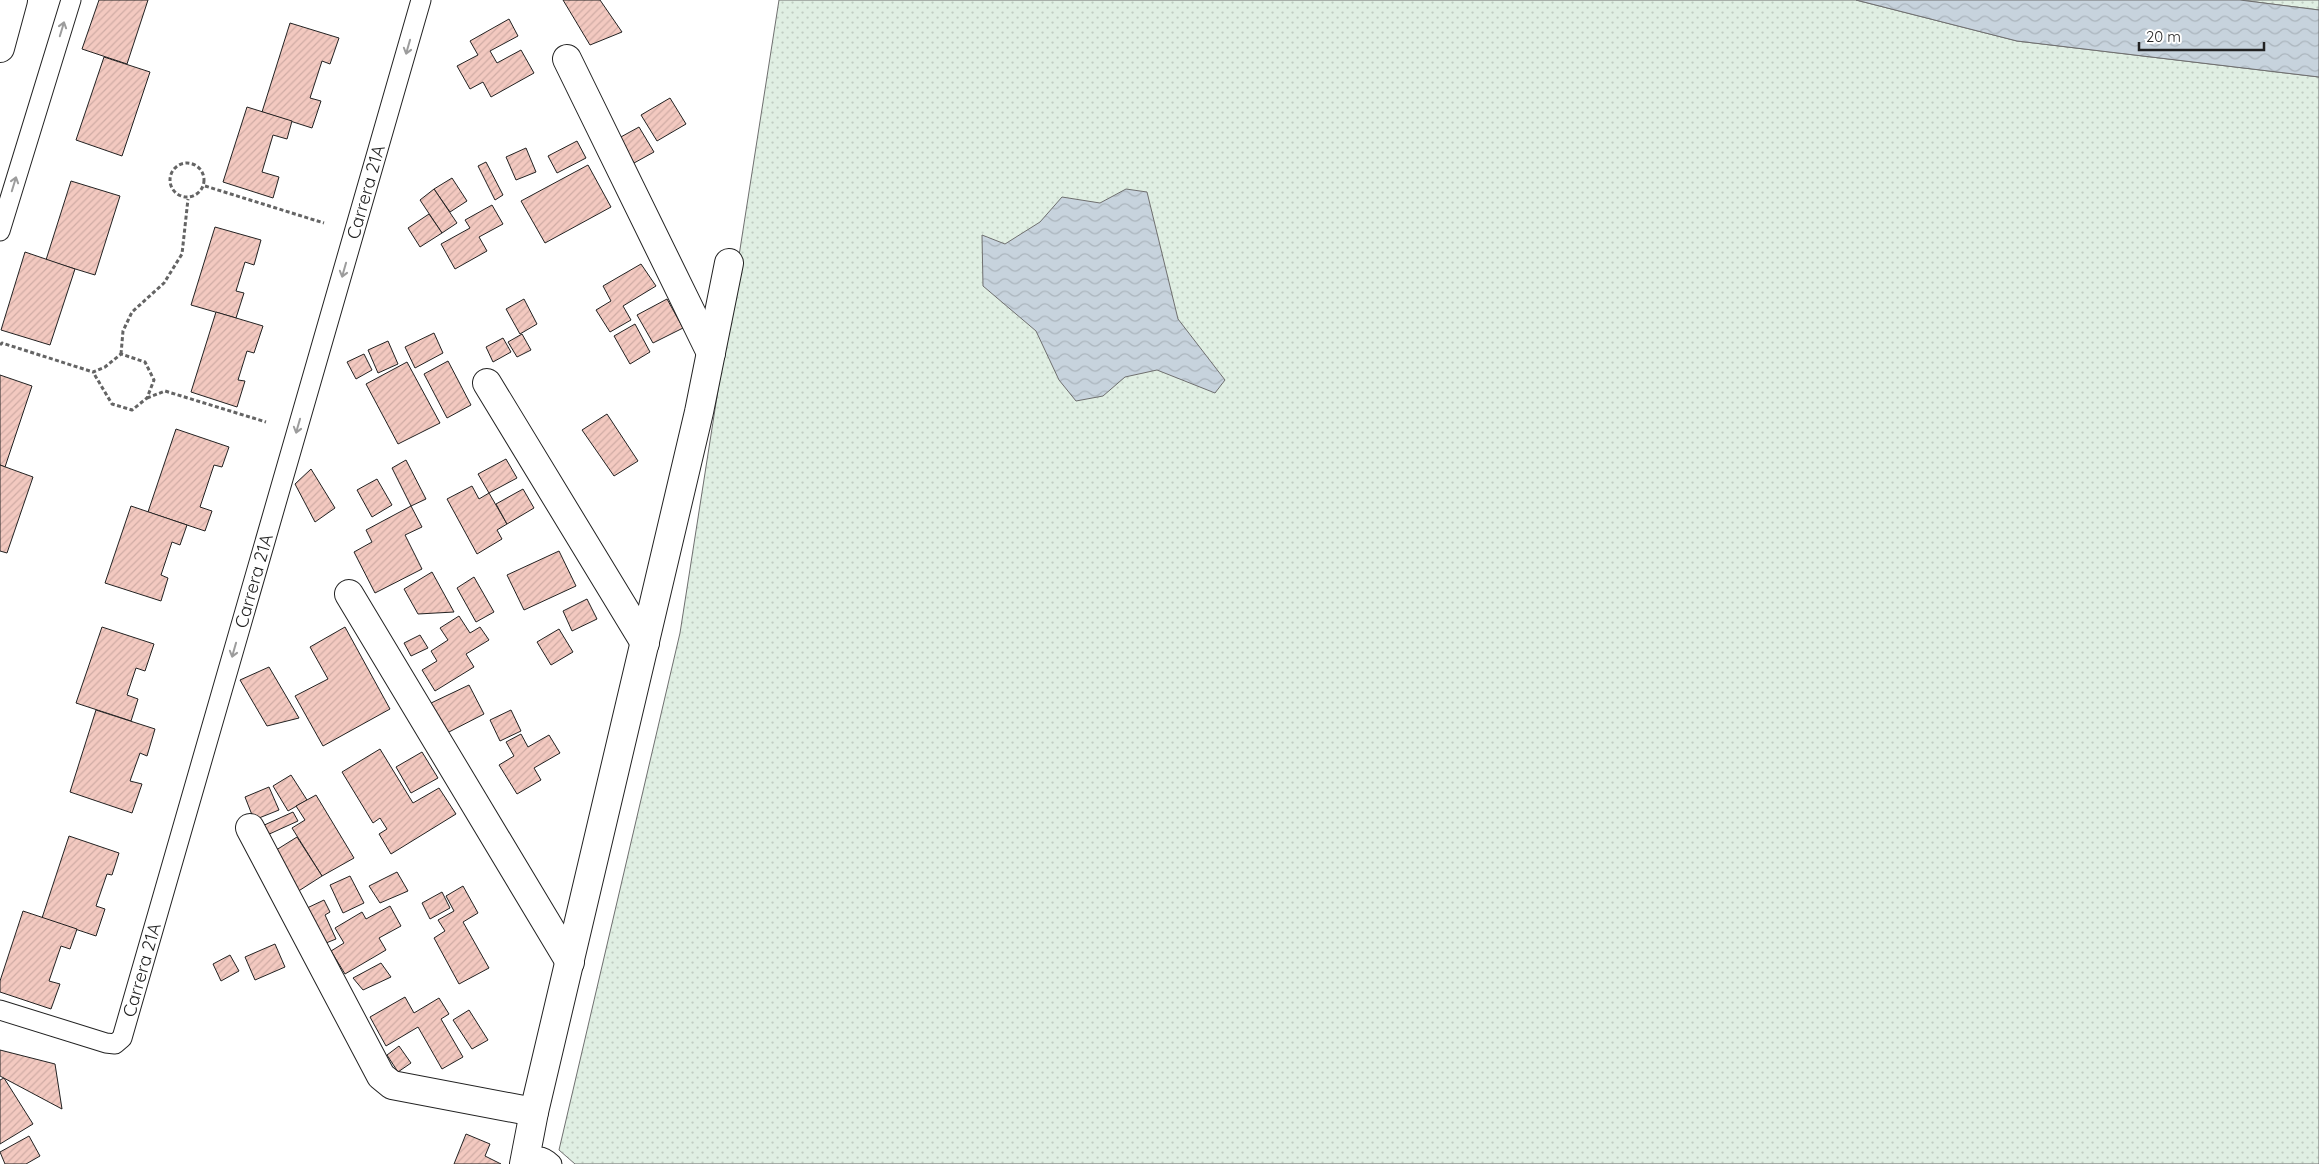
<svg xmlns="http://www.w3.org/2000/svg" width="2319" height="1164" viewBox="0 0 2319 1164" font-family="Quicksand,sans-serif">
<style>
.grass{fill:url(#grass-dots);stroke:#6f6f6f}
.water{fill:url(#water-waves);stroke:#6f6f6f}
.building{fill:url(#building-hatch);stroke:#222}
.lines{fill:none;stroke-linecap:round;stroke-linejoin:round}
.lane-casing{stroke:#222;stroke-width:21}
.street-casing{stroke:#222;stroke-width:30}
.path{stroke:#646464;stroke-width:3;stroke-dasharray:4 2.5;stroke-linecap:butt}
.lane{stroke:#fff;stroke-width:19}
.street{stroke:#fff;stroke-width:28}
.oneway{stroke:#9c9c9c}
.labels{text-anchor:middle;stroke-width:4;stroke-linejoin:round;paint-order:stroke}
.street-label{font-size:18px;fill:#222;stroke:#fff}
</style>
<defs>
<pattern id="grass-dots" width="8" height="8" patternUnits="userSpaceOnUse" patternTransform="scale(1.25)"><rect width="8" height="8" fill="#e0efe3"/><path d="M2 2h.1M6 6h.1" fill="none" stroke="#c0cdc2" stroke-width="1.8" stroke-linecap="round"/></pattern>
<pattern id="water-waves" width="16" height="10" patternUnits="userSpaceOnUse" patternTransform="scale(1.25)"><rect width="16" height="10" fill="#c7d3dd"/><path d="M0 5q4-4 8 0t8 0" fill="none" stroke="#abb5bd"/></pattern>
<pattern id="building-hatch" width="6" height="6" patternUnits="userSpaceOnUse" patternTransform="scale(1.25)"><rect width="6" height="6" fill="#f3c9c0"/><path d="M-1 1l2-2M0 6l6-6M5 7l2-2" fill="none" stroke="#d0aca5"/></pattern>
</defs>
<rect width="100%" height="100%" fill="#fff"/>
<g class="grass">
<path d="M779,0H1856L2017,41L2319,77V1164H575L559,1150L680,633Z"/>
<path d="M2240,0H2319V10Z"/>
</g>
<g class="water">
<path d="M1856,0H2240L2319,10V77L2017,41Z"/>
<path d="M1126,189L1147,192L1178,319L1225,380L1215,393L1157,370L1125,377L1103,396L1076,401L1059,380L1036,331L983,286L982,235L1005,244L1040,222L1062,197L1100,203Z"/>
</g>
<g class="building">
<path d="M99,0H148L127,64L82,49Z"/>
<path d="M563,0H600L622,32L590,45Z"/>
<path d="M509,19L518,36L490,51L497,63L521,50L534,73L491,97L483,82L470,89L457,66L478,55L470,41Z"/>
<path d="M290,23L339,38L330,64L322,61L310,98L321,101L312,128L262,112Z"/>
<path d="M104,57L150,72L122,156L76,140Z"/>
<path d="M670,98L686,124L657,141L641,115Z"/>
<path d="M247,107L292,121L287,139L273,135L262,172L279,177L273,198L223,182Z"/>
<path d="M639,127L654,152L634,163L619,138Z"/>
<path d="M577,141L586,158L557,173L548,156Z"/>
<path d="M526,148L536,172L516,180L506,157Z"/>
<path d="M486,162L503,195L495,200L478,166Z"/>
<path d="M588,165L611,207L545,243L521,201Z"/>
<path d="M452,178L467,201L450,212L434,189Z"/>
<path d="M71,181L120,196L95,275L46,260Z"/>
<path d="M434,189L457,223L442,233L420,200Z"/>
<path d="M492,205L503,224L479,237L487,251L455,269L441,244L470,228L465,220Z"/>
<path d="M429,214L442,233L420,247L408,228Z"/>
<path d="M215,227L261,240L254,265L245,262L236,291L244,293L236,318L191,305Z"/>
<path d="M25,252L75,269L50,345L1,330Z"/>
<path d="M641,264L656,286L623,306L631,320L610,332L596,310L611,301L603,286Z"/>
<path d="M524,299L537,324L520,334L506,309Z"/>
<path d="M667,299L683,328L653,343L637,315Z"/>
<path d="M216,312L263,326L254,353L247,351L238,380L245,381L237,407L191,392Z"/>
<path d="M635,324L650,352L630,364L614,336Z"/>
<path d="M434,333L443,353L415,368L405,347Z"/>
<path d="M522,334L531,350L517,357L508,342Z"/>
<path d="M503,338L511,352L493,362L486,347Z"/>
<path d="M388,341L398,364L378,373L368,350Z"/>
<path d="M364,354L372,370L356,379L347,362Z"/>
<path d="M448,361L471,405L447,418L424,374Z"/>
<path d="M407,362L440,423L398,444L366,384Z"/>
<path d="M0,375L32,386L5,467L0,465Z"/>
<path d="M607,414L638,461L614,476L582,430Z"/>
<path d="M176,429L229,447L222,467L214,465L200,507L212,511L205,531L148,512Z"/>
<path d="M506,459L517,478L489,493L478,474Z"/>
<path d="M406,460L426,499L411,506L392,468Z"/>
<path d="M0,465L33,477L7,553L0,551Z"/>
<path d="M311,469L335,508L315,522L295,484Z"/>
<path d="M377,479L392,505L372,517L357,490Z"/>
<path d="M472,486L479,499L489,493L507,524L497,530L502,539L477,554L447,499Z"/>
<path d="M523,489L534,508L507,524L496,504Z"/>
<path d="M131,506L187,525L180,545L172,542L161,575L168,578L161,601L105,583Z"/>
<path d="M411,506L422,527L405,535L422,569L375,593L354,552L372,542L366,530Z"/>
<path d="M559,551L576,586L524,610L507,575Z"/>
<path d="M432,572L454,612L418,614L404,589Z"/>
<path d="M474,577L494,612L476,622L457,588Z"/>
<path d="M587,599L597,619L572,631L563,611Z"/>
<path d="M459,616L470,633L480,627L489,640L466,654L474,667L435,691L422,670L437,661L431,651L448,640L440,628Z"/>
<path d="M102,627L154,644L145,671L136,668L127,695L138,699L131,721L76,703Z"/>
<path d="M345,627L390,709L323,746L295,696L328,679L310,647Z"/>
<path d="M559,629L573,652L551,665L537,642Z"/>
<path d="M420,635L428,648L411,656L404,643Z"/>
<path d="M269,667L299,718L267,726L240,680Z"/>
<path d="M469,685L484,714L447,733L429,704Z"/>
<path d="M96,710L155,729L147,756L140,753L130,781L142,784L132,813L70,792Z"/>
<path d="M511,710L521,731L500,741L490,720Z"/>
<path d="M521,734L528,747L549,735L560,753L534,768L541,780L517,794L499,765L514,756L506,742Z"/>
<path d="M380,749L413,803L439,788L456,814L391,854L379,834L387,829L380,818L373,823L342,772Z"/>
<path d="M422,752L438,778L411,793L396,767Z"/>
<path d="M291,775L307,800L288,811L273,786Z"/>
<path d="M269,787L279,810L254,820L245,797Z"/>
<path d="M316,795L354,858L322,876L292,828L305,820L296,806Z"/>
<path d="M293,812L298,821L265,836L260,827Z"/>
<path d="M69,836L119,853L112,875L107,874L96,906L105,909L96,936L42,918Z"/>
<path d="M297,837L322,876L297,892L273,852Z"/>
<path d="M397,872L408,891L380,903L369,886Z"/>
<path d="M350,876L364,903L343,913L330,885Z"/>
<path d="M463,886L478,913L463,922L489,968L459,984L434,938L445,931L438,920L454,911L446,896Z"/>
<path d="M442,892L450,908L430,919L422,903Z"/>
<path d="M324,900L330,912L325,915L336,939L321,945L305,909Z"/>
<path d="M390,906L401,926L379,938L386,950L345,974L331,951L344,943L335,928L362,912L366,919Z"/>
<path d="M23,911L77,929L70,949L61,946L49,981L60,984L51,1009L0,992V981Z"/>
<path d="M275,944L285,967L255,980L245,957Z"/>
<path d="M230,955L239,971L221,981L213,964Z"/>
<path d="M381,963L391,977L363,990L353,978Z"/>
<path d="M405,997L414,1013L439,998L449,1014L441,1019L463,1057L442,1069L418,1027L386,1046L370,1017Z"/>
<path d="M469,1010L488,1040L472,1049L453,1020Z"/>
<path d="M399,1046L411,1063L398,1072L387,1055Z"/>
<path d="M0,1050L55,1064L62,1109L0,1076Z"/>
<path d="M4,1078L33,1124L0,1144V1080Z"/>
<path d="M466,1134L490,1144L485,1156L501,1164H454Z"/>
<path d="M29,1136L40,1156L26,1164H5L0,1152Z"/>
</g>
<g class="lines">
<g class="lane-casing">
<g id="lane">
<path d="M0,231L71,0"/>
<path d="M0,1010L106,1043L115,1044L122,1038L421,0"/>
<path d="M525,1163C534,1154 543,1155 552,1164"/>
</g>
</g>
<g class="street-casing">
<g id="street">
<path d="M0,48L13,0"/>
<path d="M567,59L711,353"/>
<path d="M487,383L645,643"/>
<path d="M349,594L570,962"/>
<path d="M250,828L381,1076L392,1085L534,1112"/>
<path d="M524,1164L534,1112L699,412L729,263"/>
</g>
</g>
<g class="path">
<circle cx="187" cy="180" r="17"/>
<path d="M205,186L324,223"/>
<path d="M0,345L2,343L93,372L105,367L121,354L145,362L154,380L147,398L132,410L112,404L93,372"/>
<path d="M121,354L123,331L132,312L164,283L182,254L188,199"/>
<path d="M147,398L165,391L266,422"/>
</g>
<use href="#lane" class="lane"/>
<use href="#street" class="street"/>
</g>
<defs><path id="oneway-shaft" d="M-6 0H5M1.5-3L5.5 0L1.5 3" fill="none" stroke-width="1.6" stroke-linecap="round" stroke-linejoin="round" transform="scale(1.25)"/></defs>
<g class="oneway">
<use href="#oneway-shaft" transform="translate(62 29) rotate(-73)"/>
<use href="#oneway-shaft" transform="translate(408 47) rotate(106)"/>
<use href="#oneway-shaft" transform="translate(14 184) rotate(-73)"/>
<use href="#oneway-shaft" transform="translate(344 270) rotate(106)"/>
<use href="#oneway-shaft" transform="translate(298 426) rotate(106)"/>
<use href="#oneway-shaft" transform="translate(234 650) rotate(106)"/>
</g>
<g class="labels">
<g class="street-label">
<text transform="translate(366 192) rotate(-74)" y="6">Carrera 21A</text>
<text transform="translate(254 581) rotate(-74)" y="6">Carrera 21A</text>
<text transform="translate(142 970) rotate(-74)" y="6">Carrera 21A</text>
</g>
</g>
<path d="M2139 42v8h125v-8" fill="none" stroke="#222222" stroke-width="2.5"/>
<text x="2146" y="42" font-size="15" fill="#222222" stroke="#ffffff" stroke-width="4" paint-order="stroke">20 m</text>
</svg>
